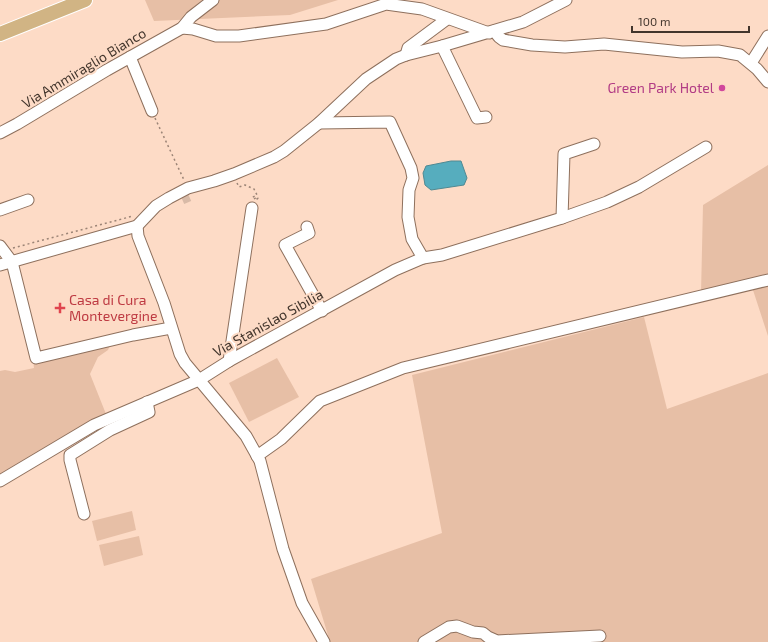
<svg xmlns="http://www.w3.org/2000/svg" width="768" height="642" viewBox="0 0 768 642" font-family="'Exo 2',sans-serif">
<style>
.green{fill:#e7bfa6}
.water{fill:#56adbe;stroke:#508992}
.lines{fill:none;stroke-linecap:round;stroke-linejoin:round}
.minor-tunnel{stroke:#d8baa7;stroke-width:11;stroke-dasharray:11 5.5;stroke-linecap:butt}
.minor-casing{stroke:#8e705d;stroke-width:13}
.major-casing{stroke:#fff;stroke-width:16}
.path{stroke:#9b8476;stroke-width:1.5;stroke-dasharray:2 3;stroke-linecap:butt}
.minor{stroke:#fff;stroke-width:11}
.major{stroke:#d1b484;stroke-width:14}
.hotel-dot{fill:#d1479c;stroke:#fddbc6;stroke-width:1.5}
.health-dot{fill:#e0444e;stroke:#fddbc6;stroke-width:1.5}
.labels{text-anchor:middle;stroke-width:4;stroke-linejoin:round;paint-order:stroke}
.street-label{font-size:14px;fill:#42352c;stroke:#fddbc6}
.hotel-label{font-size:14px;fill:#b23c85;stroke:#fddbc6;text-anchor:end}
.health-label{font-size:14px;fill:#be3a42;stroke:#fddbc6;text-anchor:start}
</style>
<rect width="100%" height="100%" fill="#fddbc6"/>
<g class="green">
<path d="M145,0H338L290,15L154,21Z"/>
<path d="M768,165V336L752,287L701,294L703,205Z"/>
<path d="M644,317L667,409L768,373V642H330L311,579L442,533L412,375Z"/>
<path d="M111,343L108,350L98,357L90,374L106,414L0,478V371L5,370L15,372L34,368L33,360Z"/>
<path d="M277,358L299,397L249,422L229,383Z"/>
<path d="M132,511L136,530L97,541L92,521Z"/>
<path d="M139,536L143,555L104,566L99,545Z"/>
</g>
<path class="water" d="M451,161H461L467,178L464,185L431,190L425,185L423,173L426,166Z"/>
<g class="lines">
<path class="minor-tunnel" d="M182,199L189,196"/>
<g class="minor-casing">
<g id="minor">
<path d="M182,28L193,29L216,36H239L326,24L386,4L422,9L489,33"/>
<path d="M494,31L499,37L503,40L532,45L565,47L604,44L682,52L718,51L740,55L757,69L768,82"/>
<path d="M442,46L477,118L486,117"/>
<path d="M406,55L408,48L447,19"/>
<path d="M130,57L152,111"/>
<path d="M751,63L768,36"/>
<path d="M319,123L390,122L411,168L413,178L409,190L408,217L412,239L423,258"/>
<path d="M0,133L17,124L107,70L182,28L191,17L213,0"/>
<path d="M0,210L28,200"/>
<path d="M562,218L607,202L639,187L706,147"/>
<path d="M137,226L138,236L164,303L180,354L185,363L246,436L260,461L283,549L302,603L324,642"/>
<path d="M307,227L309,233L285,245L322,311"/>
<path d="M0,246L12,262L36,358L133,335L171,328"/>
<path d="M0,265L137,226L156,206L169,198L188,188L214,181L234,174L274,157L284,151L319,123L366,79L396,59L406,55L442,46L523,22L566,0"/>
<path d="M229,361L252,208"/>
<path d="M257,456L281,439L320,401L403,368L768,280"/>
<path d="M0,481L94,425L199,380L229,361L395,270L423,258L442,255L562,218L564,154L594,144"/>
<path d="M84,514L70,460V455L110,430L149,412L147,402"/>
<path d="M424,642L449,627L457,626L473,632L483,633L488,637L497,641L600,636"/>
</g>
</g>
<g class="major-casing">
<path id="major" d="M0,34L85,0"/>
</g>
<g class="path">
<path d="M155,118L184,180"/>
<path d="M237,183L239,187L245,185L254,189L257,195L251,198"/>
<path d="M254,199L257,197L258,198L256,200"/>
<path d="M13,248L133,216"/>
</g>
<use href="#minor" class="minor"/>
<use href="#major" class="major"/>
</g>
<circle class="hotel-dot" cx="722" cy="88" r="4"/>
<path class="health-dot" d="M58 302h4v4h4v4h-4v4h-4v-4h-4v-4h4z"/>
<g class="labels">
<g class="street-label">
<text transform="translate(84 68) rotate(-31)" y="5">Via Ammiraglio Bianco</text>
<text transform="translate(268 323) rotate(-29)" y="5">Via Stanislao Sibilia</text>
</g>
<g class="hotel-label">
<text x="714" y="93">Green Park Hotel</text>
</g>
<g class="health-label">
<text x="69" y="305">Casa di Cura<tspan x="69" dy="16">Montevergine</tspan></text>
</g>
</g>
<path d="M632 26v6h117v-6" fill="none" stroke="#42352c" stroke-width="2"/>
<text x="638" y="26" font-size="12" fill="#42352c" stroke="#fddbc6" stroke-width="3" paint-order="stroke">100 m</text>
</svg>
